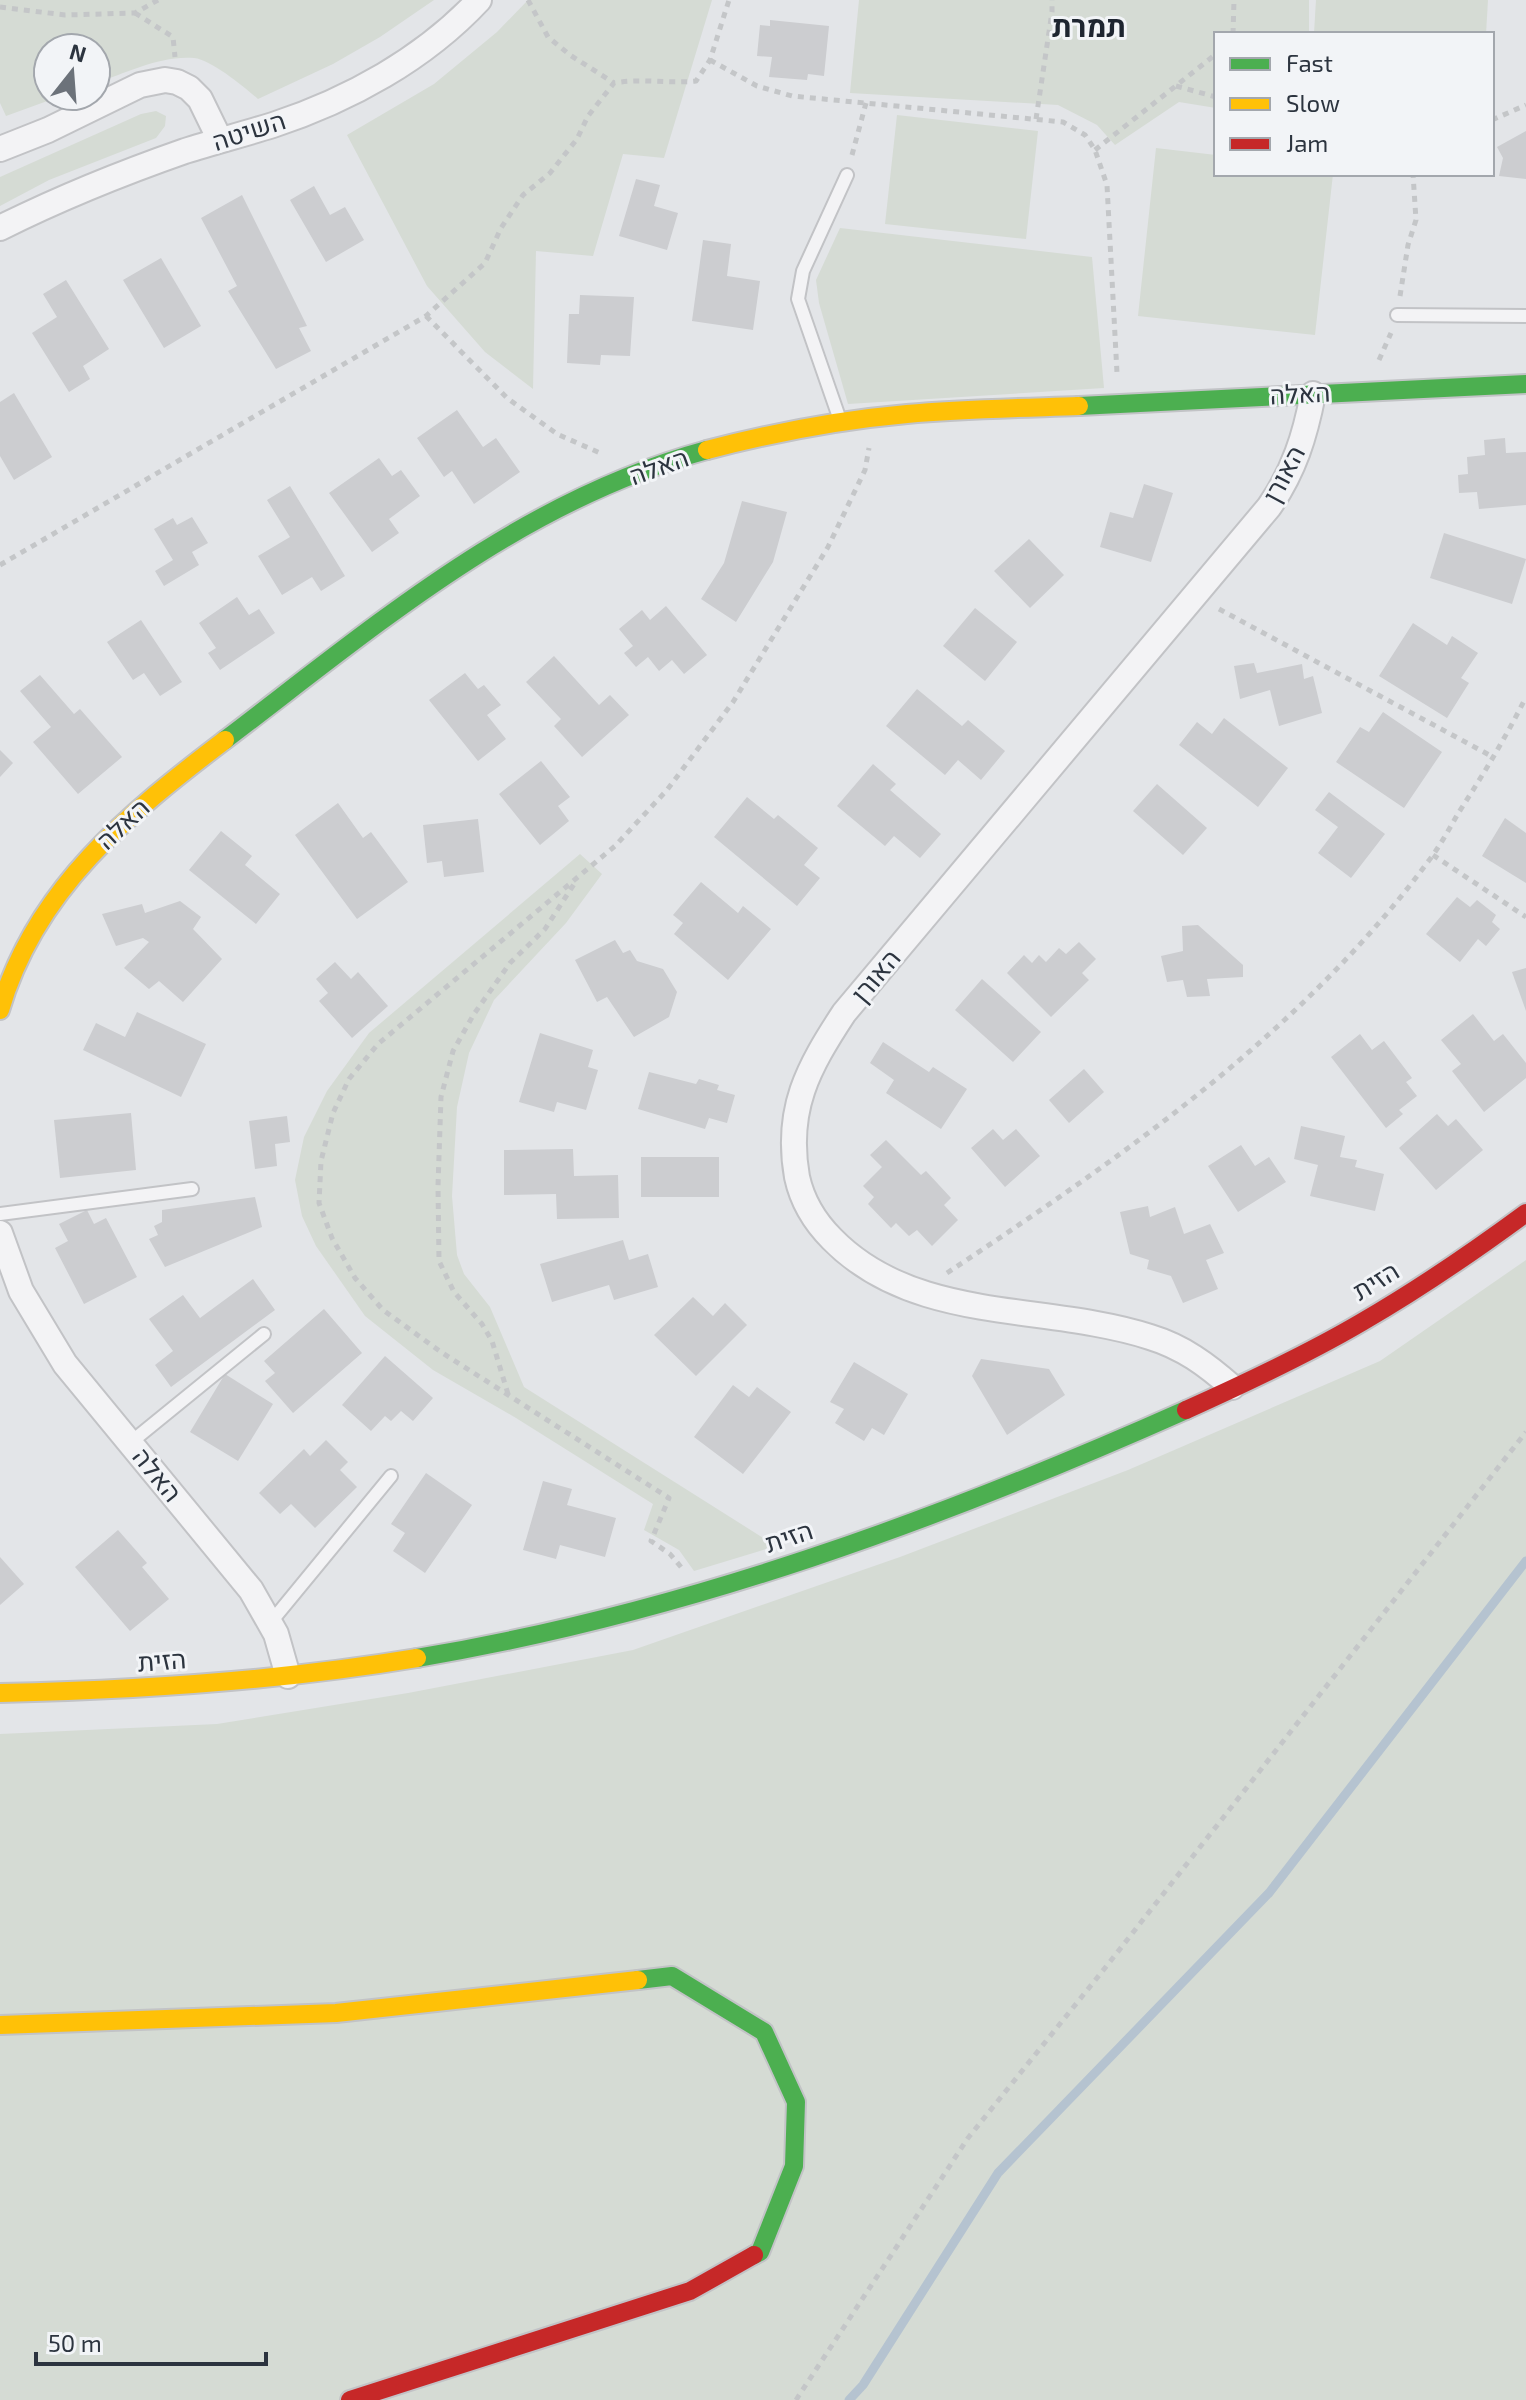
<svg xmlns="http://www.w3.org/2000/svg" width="1526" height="2400" viewBox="0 0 1526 2400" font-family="'Exo 2',Heebo,sans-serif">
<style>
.green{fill:#d5dbd4}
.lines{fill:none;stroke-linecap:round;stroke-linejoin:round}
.stream{stroke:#b5c3d0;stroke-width:9}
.building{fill:#cccdd0}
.lane-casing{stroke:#c2c3c6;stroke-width:16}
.street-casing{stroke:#c2c3c6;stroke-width:28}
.fast-casing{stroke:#c2c3c6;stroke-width:22}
.slow-casing{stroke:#c2c3c6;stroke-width:22}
.jam-casing{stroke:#c2c3c6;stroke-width:22}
.path{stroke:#c4c6c8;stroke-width:5;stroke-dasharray:6 6;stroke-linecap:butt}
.lane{stroke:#f3f3f5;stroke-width:12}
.street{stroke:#f3f3f5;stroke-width:24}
.fast{stroke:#4caf50;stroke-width:18}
.slow{stroke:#ffc107;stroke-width:18}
.jam{stroke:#c62828;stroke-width:18}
.labels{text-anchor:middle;stroke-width:6;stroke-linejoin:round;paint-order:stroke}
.street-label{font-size:26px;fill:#2c343f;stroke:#f2f4f7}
.quarter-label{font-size:30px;font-weight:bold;fill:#1e2530;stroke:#f2f4f7}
</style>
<rect width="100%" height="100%" fill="#e3e5e8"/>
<g class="green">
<path d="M0,0H434L380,37L333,64L258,99C244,87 212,60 194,58C161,55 126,73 96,83V48H48V96H61L6,116L0,103Z"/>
<path d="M528,0H712L664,158L623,154L593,256L536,251L533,389L485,352L427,286L347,135L434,84L497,32Z"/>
<path d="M859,0H1309V34H1216V108L1179,102L1115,145L1097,125L1058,105L850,93Z"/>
<path d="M1316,0H1488L1486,34L1314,33Z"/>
<path d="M156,111L166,116L165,126L156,138L49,180L0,206V177L141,114Z"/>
<path d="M897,115L1038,131L1026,239L885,224Z"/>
<path d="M1156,148L1216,155V174H1333L1315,335L1138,316Z"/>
<path d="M840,228L1092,257L1104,388L848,404L819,303L816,280Z"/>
<path d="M580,854L602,874L566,923L494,1000L469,1053L457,1107L452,1196L457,1255L464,1274L490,1307L524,1387L776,1546L694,1571L679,1550L644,1530L653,1504L516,1418L433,1370L365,1316L316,1246L302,1216L295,1180L304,1137L327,1091L369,1033Z"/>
<path d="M1526,1260V2400H0V1734L217,1724L408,1693L633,1650L900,1557L1128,1470L1380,1361Z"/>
</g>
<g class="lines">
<path class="stream" d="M849,2400L863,2385L998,2173L1269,1893L1526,1561"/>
</g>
<g class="building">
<path d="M770,20L829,26L824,76L808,74L807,80L769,77L772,57L757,56L760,25L770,26Z"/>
<path d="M1526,131V179L1499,176L1503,158L1497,147Z"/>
<path d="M636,179L660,185L654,206L678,213L667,250L619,236Z"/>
<path d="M314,186L330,215L345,207L364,240L326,262L290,200Z"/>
<path d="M242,195L307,326L299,328L311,351L276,369L228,291L237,286L201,218Z"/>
<path d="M703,240L731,244L727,276L760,281L753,330L692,321Z"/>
<path d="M161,258L201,326L164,348L123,280Z"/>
<path d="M66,280L109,349L83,366L90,379L69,392L32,333L57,317L43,294Z"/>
<path d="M580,295L634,297L630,356L601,355L600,365L567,363L569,314H579Z"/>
<path d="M14,393L52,457L14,480L0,456V402Z"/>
<path d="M457,410L483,447L496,438L520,472L474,504L452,471L444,477L417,438Z"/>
<path d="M1505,438L1506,453L1526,452V505L1479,509L1477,492L1459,493L1458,475L1468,474L1467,457L1485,455L1484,440Z"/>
<path d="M379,458L392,476L401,470L420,496L389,519L399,533L372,552L329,493Z"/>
<path d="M1144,484L1173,493L1151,562L1100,547L1110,512L1133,518Z"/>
<path d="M290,486L345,576L321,591L312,577L282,595L258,556L290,537L267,500Z"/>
<path d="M742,501L787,512L773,562L736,622L701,599L724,563Z"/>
<path d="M192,517L208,543L192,552L199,565L164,586L155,571L173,560L154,529L173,518L177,525Z"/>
<path d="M1444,533L1526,559L1512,604L1430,578Z"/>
<path d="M1029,539L1064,575L1030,608L994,571Z"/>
<path d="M237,597L249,615L259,609L275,633L220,670L208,653L216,648L199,623Z"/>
<path d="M666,606L707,655L684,674L672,660L659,671L648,657L636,667L624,653L633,646L619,629L642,610L650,620Z"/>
<path d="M975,608L1017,642L985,681L943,646Z"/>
<path d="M141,620L182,682L160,696L144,673L133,680L107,642Z"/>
<path d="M1413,623L1447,645L1452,636L1478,653L1461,678L1469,683L1447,718L1379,676Z"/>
<path d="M554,656L599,705L610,695L629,715L582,757L554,726L561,719L526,682Z"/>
<path d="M1254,663L1257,673L1302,664L1304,679L1313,676L1322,713L1279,726L1270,690L1240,699L1234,666Z"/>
<path d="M465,673L478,689L484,685L501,705L487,715L506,739L478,761L429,700Z"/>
<path d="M40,675L74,714L80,709L122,757L78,794L33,742L51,727L20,691Z"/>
<path d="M917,689L962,726L968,720L1005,751L981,780L958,760L945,775L886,726Z"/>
<path d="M1383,712L1442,752L1404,808L1336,762L1360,727L1369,732Z"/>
<path d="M1224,718L1288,768L1258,807L1179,745L1197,722L1212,734Z"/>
<path d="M0,750L13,763L0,777Z"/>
<path d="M541,761L570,797L558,806L569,821L540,845L499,794Z"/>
<path d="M873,764L896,784L890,790L941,834L920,858L894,836L885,846L837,806Z"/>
<path d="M1157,784L1207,828L1183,855L1133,811Z"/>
<path d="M1329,792L1385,834L1351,878L1318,853L1338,827L1315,810Z"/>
<path d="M747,797L774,819L778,815L818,848L804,865L820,878L797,906L714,837Z"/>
<path d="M338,803L363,838L371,832L408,882L357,919L295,835Z"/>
<path d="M1505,818L1526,833V883L1482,856Z"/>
<path d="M478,819L484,872L444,877L442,861L427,863L423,825Z"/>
<path d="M221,831L252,856L245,865L280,894L256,924L189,870Z"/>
<path d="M701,882L738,913L743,906L771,929L728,980L674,934L683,923L673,915Z"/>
<path d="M1457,897L1470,907L1477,900L1496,915L1492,922L1500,929L1486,946L1478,939L1460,962L1426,934Z"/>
<path d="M180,901L201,917L193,929L222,959L183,1002L159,981L149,989L124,968L149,942L143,938L116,946L102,914L142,904L145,913Z"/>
<path d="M1198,925L1243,965V977L1207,979L1210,996L1187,997L1183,980L1167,982L1161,956L1183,951L1182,926Z"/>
<path d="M615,940L623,953L630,950L637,961L663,969L677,992L669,1017L634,1037L607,997L597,1002L575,960Z"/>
<path d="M1079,942L1096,959L1082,973L1089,980L1051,1017L1007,973L1024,955L1032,963L1039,955L1046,962L1059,948L1066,954Z"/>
<path d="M335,962L351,979L358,972L388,1006L352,1038L319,1001L328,993L316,979Z"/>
<path d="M1526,968V1011L1512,972Z"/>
<path d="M982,979L1041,1032L1013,1062L955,1010Z"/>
<path d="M137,1012L206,1044L181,1097L83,1050L96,1023L125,1037Z"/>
<path d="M1473,1014L1494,1041L1503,1034L1526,1063V1078L1484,1112L1452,1071L1461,1064L1441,1040Z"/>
<path d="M540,1033L593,1050L588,1067L598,1070L586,1110L557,1102L554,1112L519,1102Z"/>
<path d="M1360,1034L1372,1050L1384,1041L1412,1078L1406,1082L1417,1096L1399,1110L1403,1114L1386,1128L1331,1057Z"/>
<path d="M883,1042L929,1072L933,1067L967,1089L941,1129L886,1093L894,1080L870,1063Z"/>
<path d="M1084,1069L1104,1092L1069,1123L1049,1100Z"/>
<path d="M649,1072L696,1084L699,1079L719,1085L717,1090L735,1095L727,1123L709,1118L705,1129L638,1109Z"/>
<path d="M131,1113L136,1170L60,1178L54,1120Z"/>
<path d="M1437,1114L1448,1126L1456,1119L1483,1150L1436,1190L1399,1148Z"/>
<path d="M287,1116L290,1142L275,1144L277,1166L255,1169L249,1121Z"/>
<path d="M1301,1126L1345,1136L1340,1157L1357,1160L1355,1167L1384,1174L1375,1211L1310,1196L1318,1165L1294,1159Z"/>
<path d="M993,1129L1003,1140L1016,1129L1040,1156L1005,1187L971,1148Z"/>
<path d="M886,1140L921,1175L926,1171L951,1198L944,1205L958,1220L932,1246L917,1230L909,1236L896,1223L891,1228L868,1204L874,1197L863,1186L882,1167L870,1155Z"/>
<path d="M1241,1145L1255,1166L1269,1157L1286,1182L1238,1212L1208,1166Z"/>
<path d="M573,1149L574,1176L618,1175L619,1218L557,1219L556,1194L504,1195V1150Z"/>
<rect x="641" y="1157" width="78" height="40"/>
<path d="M255,1197L262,1227L165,1267L149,1239L158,1235L154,1226L162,1222V1210Z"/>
<path d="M1148,1206L1150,1217L1175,1207L1184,1234L1210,1224L1224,1253L1206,1260L1218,1289L1183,1303L1171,1276L1147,1269L1149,1260L1130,1254L1120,1212Z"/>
<path d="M87,1210L94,1224L106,1218L137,1277L84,1304L55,1248L68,1241L59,1224Z"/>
<path d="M623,1240L629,1260L648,1254L658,1287L614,1300L609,1285L552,1302L540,1264Z"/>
<path d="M253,1279L275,1310L171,1387L155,1365L173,1351L149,1319L183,1295L200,1318Z"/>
<path d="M693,1297L713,1316L725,1303L747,1325L696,1376L654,1335Z"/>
<path d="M324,1309L362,1353L293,1413L265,1381L275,1373L264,1361Z"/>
<path d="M385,1356L433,1398L413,1421L401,1411L391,1421L385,1416L371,1431L342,1405Z"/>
<path d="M981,1359L1049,1369L1065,1395L1007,1435L972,1376Z"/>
<path d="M854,1362L908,1394L884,1435L872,1428L864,1441L835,1423L844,1409L830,1402Z"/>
<path d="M225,1374L273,1404L238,1461L190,1432Z"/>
<path d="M733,1385L749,1397L757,1387L791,1412L743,1474L694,1437Z"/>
<path d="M326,1440L348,1462L340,1470L357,1487L315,1528L291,1504L280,1514L259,1493L304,1449L310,1456Z"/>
<path d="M426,1473L472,1505L425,1573L393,1551L405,1533L391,1524Z"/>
<path d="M543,1481L572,1489L567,1505L616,1518L605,1557L560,1545L556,1559L523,1550Z"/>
<path d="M118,1530L147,1563L142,1567L169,1599L130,1631L75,1567Z"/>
<path d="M0,1557L24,1584L0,1605Z"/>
</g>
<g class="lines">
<g class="lane-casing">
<g id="lane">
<path d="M1397,315L1526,316"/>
<path d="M840,420L798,299L803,271L847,175"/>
<path d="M0,1214L192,1189"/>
<path d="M130,1443L264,1334"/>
<path d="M271,1622L391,1476"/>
</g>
</g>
<g class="street-casing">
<g id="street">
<path d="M0,149L48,130L140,85L165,80L177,82L189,88L200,99L220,140"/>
<path d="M0,228C60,198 122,173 185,151C214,142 244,134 273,125C349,100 424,59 479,0"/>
<path d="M0,1233L21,1291L65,1364L251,1590L276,1634L288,1676"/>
<path d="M1232,1387C1207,1365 1183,1347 1150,1337C1045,1303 915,1324 832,1239C815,1222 802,1200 797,1177C785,1109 808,1068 844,1013L1269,507C1294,471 1305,436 1313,394"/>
</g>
</g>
<g class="fast-casing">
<g id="fast">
<path d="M1079,406L1526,384"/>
<path d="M225,740C375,626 521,500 707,450"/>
<path d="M417,1658C685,1613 939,1520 1186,1410"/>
<path d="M638,1980L672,1976L764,2032L796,2102L794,2166L760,2252L754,2255"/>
</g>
</g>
<g class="slow-casing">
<g id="slow">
<path d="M707,450C772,433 839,420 907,414C964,409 1022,408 1079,406"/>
<path d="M0,1010C35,889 129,813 225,740"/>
<path d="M0,1693C140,1690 279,1681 417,1658"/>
<path d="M0,2025L336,2013L638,1980"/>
</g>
</g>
<g class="jam-casing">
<g id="jam">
<path d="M1186,1410C1246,1383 1306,1355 1362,1322C1419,1289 1473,1252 1526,1213"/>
<path d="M350,2400L690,2291L754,2255"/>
</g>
</g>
<g class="path">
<path d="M528,0L548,37L570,55L614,83"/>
<path d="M0,7L65,15L135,13L158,0"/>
<path d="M135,13L173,37L175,57"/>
<path d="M1233,34L1234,0"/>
<path d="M710,60L757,86L792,96L1063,122L1085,135L1095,150L1107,185L1117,373"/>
<path d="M1176,86L1216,97"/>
<path d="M1036,119L1052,12V0"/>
<path d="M1492,120L1526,105"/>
<path d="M1095,150L1216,54"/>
<path d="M852,155L866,103"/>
<path d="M1400,296L1408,245L1416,220L1413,174"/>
<path d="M426,316L507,398L557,434L600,453"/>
<path d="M1379,360L1391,333"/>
<path d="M0,565L426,316L485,263L501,228L523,195L550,173L577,139L588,116L614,83C642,78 668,84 696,81L710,60L729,0"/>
<path d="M1219,609L1493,757"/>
<path d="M1433,855L1526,917"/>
<path d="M947,1273C1122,1157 1300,1034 1427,863C1439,848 1449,829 1459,812C1483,775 1506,737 1526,697"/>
<path d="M508,1394L492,1341L482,1324L454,1292L439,1261L438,1186L441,1097L453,1051L474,1014L510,963L545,929L576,881"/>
<path d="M681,1567L670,1554L651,1541L669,1498L441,1352L383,1310L355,1278L332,1238L319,1203L321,1161L333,1113L349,1079L378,1044L615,846L667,790L733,702L828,547L865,470L869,448"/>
<path d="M796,2400L968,2138L1109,1963L1526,1432"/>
</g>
<use href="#lane" class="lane"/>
<use href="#street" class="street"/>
<use href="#fast" class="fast"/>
<use href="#slow" class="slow"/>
<use href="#jam" class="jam"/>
</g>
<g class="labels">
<g class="street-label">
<text transform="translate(249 131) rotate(-18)" y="9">השיטה</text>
<text transform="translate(1300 394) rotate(-3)" y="9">האלה</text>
<text transform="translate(659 467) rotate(-20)" y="9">האלה</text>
<text transform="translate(1284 474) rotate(-62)" y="9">האורן</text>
<text transform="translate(123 824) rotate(-43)" y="9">האלה</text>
<text transform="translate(876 976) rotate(-50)" y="9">האורן</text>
<text transform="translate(1376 1281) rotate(-31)" y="9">הזית</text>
<text transform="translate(157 1475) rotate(51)" y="9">האלה</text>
<text transform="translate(789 1537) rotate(-18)" y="9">הזית</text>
<text transform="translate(162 1661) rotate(-4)" y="9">הזית</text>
</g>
<g class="quarter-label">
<text x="1089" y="37">תמרת</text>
</g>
</g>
<rect x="1214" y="32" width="280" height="144" fill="#f2f4f7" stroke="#a3a7ad" stroke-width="2"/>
<rect x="1230" y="58" width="40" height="12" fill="#4caf50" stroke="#a3a7ad" stroke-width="2"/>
<text x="1286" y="72" font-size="24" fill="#2c343f">Fast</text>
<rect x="1230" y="98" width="40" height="12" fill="#ffc107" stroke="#a3a7ad" stroke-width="2"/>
<text x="1286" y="112" font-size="24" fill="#2c343f">Slow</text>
<rect x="1230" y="138" width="40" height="12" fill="#c62828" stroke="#a3a7ad" stroke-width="2"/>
<text x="1286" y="152" font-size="24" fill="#2c343f">Jam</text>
<g transform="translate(72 72) rotate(17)"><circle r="38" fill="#f2f4f7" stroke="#a3a7ad" stroke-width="2"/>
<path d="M0-6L14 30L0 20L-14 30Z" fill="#6c727a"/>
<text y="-12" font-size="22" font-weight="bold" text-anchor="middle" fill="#2c343f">N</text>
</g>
<path d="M36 2352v12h230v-12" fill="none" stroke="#2c343f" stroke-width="4"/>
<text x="48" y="2352" font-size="24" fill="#2c343f" stroke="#f2f4f7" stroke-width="6" paint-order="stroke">50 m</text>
</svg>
